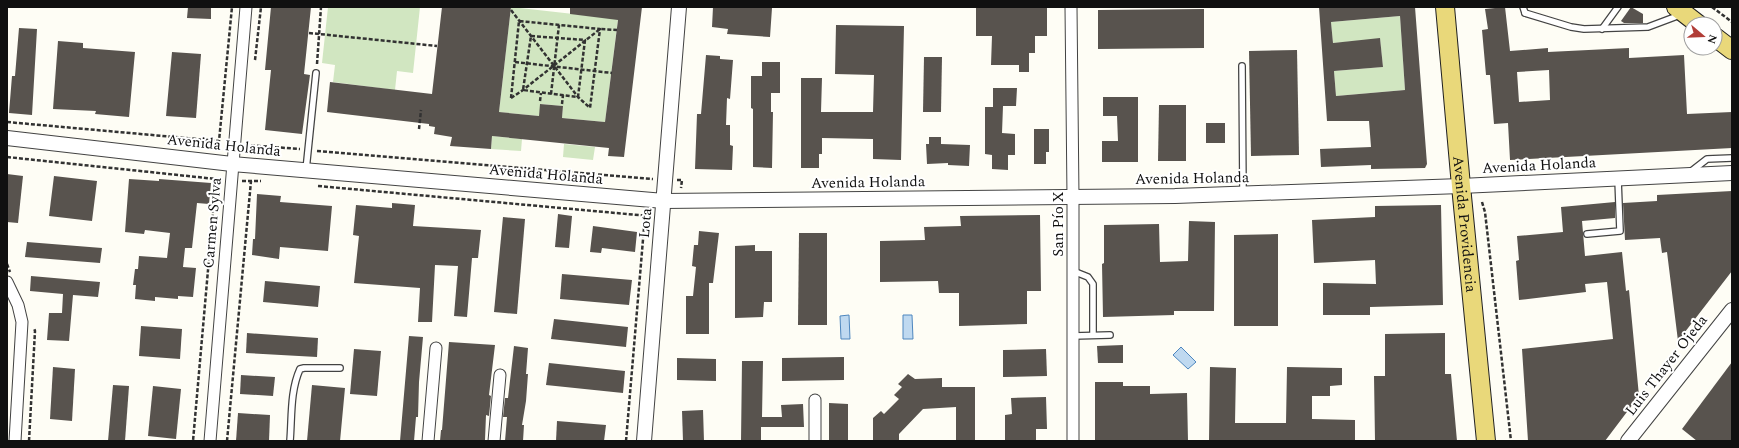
<svg xmlns="http://www.w3.org/2000/svg" width="1739" height="448" viewBox="0 0 1739 448" font-family="Spectral,serif">
<style>
.green{fill:#d1e6c1}
.water{fill:#bfd9f0;stroke:#4e87bf}
.building{fill:#58534e;fill-rule:evenodd}
.lines{fill:none;stroke-linecap:round;stroke-linejoin:round}
.service-casing{stroke:#434343;stroke-width:8}
.minor-casing{stroke:#434343;stroke-width:13}
.tertiary-casing{stroke:#434343;stroke-width:16}
.primary-casing{stroke:#212121;stroke-width:20}
.path{stroke:#323232;stroke-width:2.5;stroke-dasharray:4 2;stroke-linecap:butt}
.service{stroke:#fff;stroke-width:5.5}
.minor{stroke:#fff;stroke-width:11}
.tertiary{stroke:#fff;stroke-width:14}
.primary{stroke:#e9d87a;stroke-width:18}
.labels{text-anchor:middle;stroke-width:4;stroke-linejoin:round;paint-order:stroke}
.street-label{font-size:15px;fill:#101010;stroke:#fff}
</style>
<rect width="100%" height="100%" fill="#fefdf5"/>
<g class="green">
<path d="M328,7H420L413,73L397,71L395,90L333,82L335,65L322,63Z"/>
<path d="M511,7L618,19L605,122L562,118L563,106L541,104L539,116L499,112Z"/>
<path d="M1400,16L1405,90L1336,96L1334,71L1383,67L1380,39L1333,43L1331,22Z"/>
<path d="M492,136L522,139L521,151L491,149Z"/>
<path d="M564,144L595,147L593,160L563,157Z"/>
</g>
<g class="water">
<path d="M849,315L850,339H841L840,316Z"/>
<path d="M903,315H912L913,339H903Z"/>
<path d="M1181,347L1196,362L1188,369L1173,355Z"/>
</g>
<g class="building">
<path d="M188,7H211V19L187,18Z"/>
<path d="M271,7H311L304,74L310,75L302,134L265,130L271,70H265Z"/>
<path d="M442,7H511L499,112L539,116L540,104L563,106L562,118L605,122L618,20L570,14V7H642L624,157L608,156L609,148L492,136L491,149L450,146L452,137L434,134L435,127L429,126V124L327,112L330,82L432,94Z"/>
<path d="M713,7L772,8L770,37L727,34L728,29L712,27Z"/>
<path d="M976,7H1047V36H1035V53H1029V72H1019V65H991L992,36H976Z"/>
<path d="M1319,7H1415L1427,164L1425,168L1371,169V165L1321,167L1320,149L1371,147L1369,121H1327ZM1400,16L1405,90L1336,96L1334,71L1383,67L1380,38L1333,43L1331,22Z"/>
<path d="M1505,7L1510,51L1548,48V52L1629,48V58L1684,55L1687,114L1732,112V148L1510,160L1508,123L1494,124L1490,75H1486L1482,30L1488,29L1485,9ZM1549,70L1550,100L1519,102L1517,72Z"/>
<path d="M1631,7L1643,14V23H1624L1621,21Z"/>
<path d="M1204,9V48L1098,49V10Z"/>
<path d="M836,25L904,26L901,160L873,159V139L822,138V154H819V168H801V78H822L821,112H873L874,75L835,74Z"/>
<path d="M19,28L37,29L32,115L9,113L12,76H15Z"/>
<path d="M58,41L83,43V48L135,52L129,117L95,114L96,111L53,109Z"/>
<path d="M1297,50L1299,155L1251,156L1249,51Z"/>
<path d="M172,52L201,54L196,118L166,116Z"/>
<path d="M706,55L720,56V59L733,60L730,99L727,98L726,125H730V145L733,146L732,170L695,169L697,114H701Z"/>
<path d="M924,57H942L941,112H923Z"/>
<path d="M762,62H780V93H771V112H773L772,168L753,167V109L751,108V76H762Z"/>
<path d="M993,88H1017L1016,106H1003L1002,133L1015,134V155H1008V170L992,169V155L985,154V107H993Z"/>
<path d="M1103,97H1138V162H1102V141H1118L1117,116H1103Z"/>
<path d="M1159,105H1186V161H1158Z"/>
<rect x="1206" y="123" width="19" height="20"/>
<path d="M1034,129H1049V152H1046V164H1034Z"/>
<path d="M929,137H941V144L970,145L969,166L948,165V163L927,164L926,144H929Z"/>
<path d="M7,174L23,176L18,223L7,222Z"/>
<path d="M54,176L97,181L92,221L49,216Z"/>
<path d="M129,179L159,181V179L211,183L209,204L197,203L192,248H185L183,267L196,268L193,297L178,296V299L155,297V301L135,299L136,285H133L135,269H138L139,256L167,258L170,233L145,230L144,234L125,232Z"/>
<path d="M1732,191V271L1678,341L1667,252L1662,253L1660,238L1625,240L1623,203L1657,201V195Z"/>
<path d="M257,194L281,196L280,202L332,206L328,251L280,247L279,259L252,255L253,239H255Z"/>
<path d="M1615,202V218L1582,221L1585,256L1622,252L1626,291L1629,290L1639,396L1605,441H1528L1522,349L1613,339L1607,282L1585,284L1586,292L1519,300L1516,261L1519,260L1517,236L1563,232L1561,207Z"/>
<path d="M392,203L415,205L413,226L481,230L478,258H472L467,317L454,316L458,266L435,265L432,322H418L420,288L354,283L359,236L353,235L356,205L392,208Z"/>
<path d="M1441,205L1443,305L1370,307V315H1323V283L1376,284L1375,260L1314,263L1312,220L1375,217V206Z"/>
<path d="M558,214L572,216L569,248L555,247Z"/>
<path d="M1040,215L1041,291H1027V324L959,326V293H939L938,281L880,282V241L925,240L924,227L961,226L960,216Z"/>
<path d="M503,217L525,219L517,314L494,312Z"/>
<path d="M1189,221L1215,222L1214,311H1174V315L1103,317L1102,264L1104,263V225L1159,224L1160,262L1188,261Z"/>
<path d="M593,226L637,232L635,252L602,248L601,253L590,252Z"/>
<path d="M699,231L719,233L713,283H709V334H686V296H693L696,267L692,266L694,245H698Z"/>
<path d="M799,233H827V325H798Z"/>
<path d="M1278,234V326H1234V235Z"/>
<path d="M27,242L102,248L100,263L25,257Z"/>
<path d="M755,245V251H772V302H764L763,317L735,318V246Z"/>
<path d="M562,274L632,280L629,305L560,299Z"/>
<path d="M31,276L100,282L98,297L73,295L69,341L47,340L49,313H62L63,294L30,291Z"/>
<path d="M265,281L320,286L318,307L263,302Z"/>
<path d="M554,319L628,327L626,347L551,339Z"/>
<path d="M141,326L182,329L180,359L139,356Z"/>
<path d="M247,333L318,338L317,357L246,353Z"/>
<path d="M1445,333V374H1451L1457,441H1375L1374,376H1385V334Z"/>
<path d="M409,336L423,337L419,382L418,417H416L414,441H400Z"/>
<path d="M449,342L495,345L489,395L491,396L489,416L486,415L485,440L440,441L441,430H442Z"/>
<path d="M1123,345V363H1098L1097,346Z"/>
<path d="M514,346L528,348L526,374H528L526,401L522,425H524L523,441H505L507,417H503L505,398H508Z"/>
<path d="M354,349L381,351L377,396L350,394Z"/>
<path d="M1046,349L1047,376L1003,377V350Z"/>
<path d="M844,357V380L782,381V358Z"/>
<path d="M677,358L716,359V381L677,380Z"/>
<path d="M742,361H763L762,417H782L781,405L803,404L804,427H761V441H741Z"/>
<path d="M1732,362V441H1697L1682,429Z"/>
<path d="M549,363L625,371L623,393L546,385Z"/>
<path d="M53,367L75,369L72,421L50,419Z"/>
<path d="M1210,367L1236,368L1235,423H1286L1287,367L1342,368V385L1330,386V396H1312V419L1355,420V441H1209Z"/>
<path d="M908,374L915,379L942,378V387H975V441H956V407L923,409L899,434V441H873V418L881,411L884,414L899,399L894,395L902,387L898,384Z"/>
<path d="M241,375L275,377L273,396L240,394Z"/>
<path d="M1095,382H1123V386H1150V394L1187,393L1188,441H1095Z"/>
<path d="M113,385L129,386L125,441H108Z"/>
<path d="M312,385L345,388L340,441H307Z"/>
<path d="M153,386L181,389L176,439L148,436Z"/>
<path d="M1046,397L1047,429H1036V441H1005V415L1012,414L1011,398Z"/>
<path d="M829,403L848,404V441H829Z"/>
<path d="M703,410L704,441H683L682,411Z"/>
<path d="M238,413L270,415L269,441H236Z"/>
<path d="M557,421L606,425L604,441H556Z"/>
</g>
<g class="lines">
<g class="service-casing">
<g id="service">
<path d="M1523,7L1525,13"/>
<path d="M1525,13L1571,27L1584,29L1648,27L1680,15"/>
<path d="M1602,29L1618,7"/>
<path d="M1242,66L1243,193"/>
<path d="M306,170L316,73"/>
<path d="M1689,173L1707,159L1732,158"/>
<path d="M1587,234L1620,231L1618,179"/>
<path d="M1073,271L1088,277L1093,284V334"/>
<path d="M1073,336L1110,335"/>
<path d="M290,441C292,417 290,391 300,369L304,368H340"/>
</g>
</g>
<g class="minor-casing">
<g id="minor">
<path d="M1071,7L1073,197V441"/>
<path d="M7,282L18,305L22,322L15,441"/>
<path d="M815,400V441"/>
<path d="M210,441L246,7"/>
<path d="M428,441L436,348"/>
<path d="M494,441L500,375"/>
</g>
</g>
<g class="tertiary-casing">
<g id="tertiary">
<path d="M7,138L232,164L664,201L1175,196L1461,186L1732,173"/>
<path d="M644,441L679,7"/>
<path d="M1628,441L1732,310"/>
</g>
</g>
<g class="primary-casing">
<g id="primary">
<path id="s1" d="M1445,7L1461,186L1486,441"/>
<path d="M1676,7L1698,24"/>
<path d="M1715,37L1732,50"/>
</g>
</g>
<g class="path">
<path d="M1712,7L1732,22"/>
<path d="M511,10L578,97L589,107"/>
<path d="M309,33L437,46"/>
<path d="M531,36L585,40L578,97L523,90Z"/>
<path d="M255,60L261,7"/>
<path d="M515,62L612,73"/>
<path d="M317,64L321,7"/>
<path d="M551,94L559,25"/>
<path d="M511,98L519,21L600,29L590,108"/>
<path d="M511,98L523,90L600,29L617,30"/>
<path d="M540,101L541,93"/>
<path d="M562,104L563,95"/>
<path d="M7,122L219,141L232,7"/>
<path d="M419,129L421,110"/>
<path d="M245,145L300,149"/>
<path d="M317,151L653,179"/>
<path d="M7,157L216,179L193,441"/>
<path d="M677,180H682L681,188"/>
<path d="M242,181H261"/>
<path d="M318,186L649,216"/>
<path d="M1482,202L1485,212L1511,441"/>
<path d="M7,264L10,272"/>
<path d="M29,441L35,331L34,328"/>
<path d="M227,441L251,181"/>
<path d="M626,441L645,216"/>
</g>
<use href="#service" class="service"/>
<use href="#minor" class="minor"/>
<use href="#tertiary" class="tertiary"/>
<use href="#primary" class="primary"/>
</g>
<g class="labels">
<g class="street-label">
<text transform="translate(224 145) rotate(6)" y="5">Avenida Holanda</text>
<text transform="translate(1539 165) rotate(-3)" y="5">Avenida Holanda</text>
<text transform="translate(546 174) rotate(5)" y="5">Avenida Holanda</text>
<text transform="translate(1192 178) rotate(-1)" y="5">Avenida Holanda</text>
<text transform="translate(868 182) rotate(-1)" y="5">Avenida Holanda</text>
<text transform="translate(212 223) rotate(-85)" y="5">Carmen Sylva</text>
<text transform="translate(645 223) rotate(-85)" y="5">Lota</text>
<text transform="translate(1058 224) rotate(-90)" y="5">San Pío X</text>
<text dy="5" stroke="none"><textPath href="#s1" startOffset="218">Avenida Providencia</textPath></text>
<text transform="translate(1666 365) rotate(-52)" y="5">Luis Thayer Ojeda</text>
</g>
</g>
<rect width="1739" height="448" fill="none" stroke="#101010" stroke-width="16"/>
<g transform="translate(1703 36) rotate(109)"><circle r="19" fill="#ffffff" stroke="#9f9f9f"/>
<path d="M0-3L7 15L0 10L-7 15Z" fill="#b13d37"/>
<text y="-6" font-size="11" font-weight="bold" text-anchor="middle" fill="#101010">N</text>
</g>
</svg>
